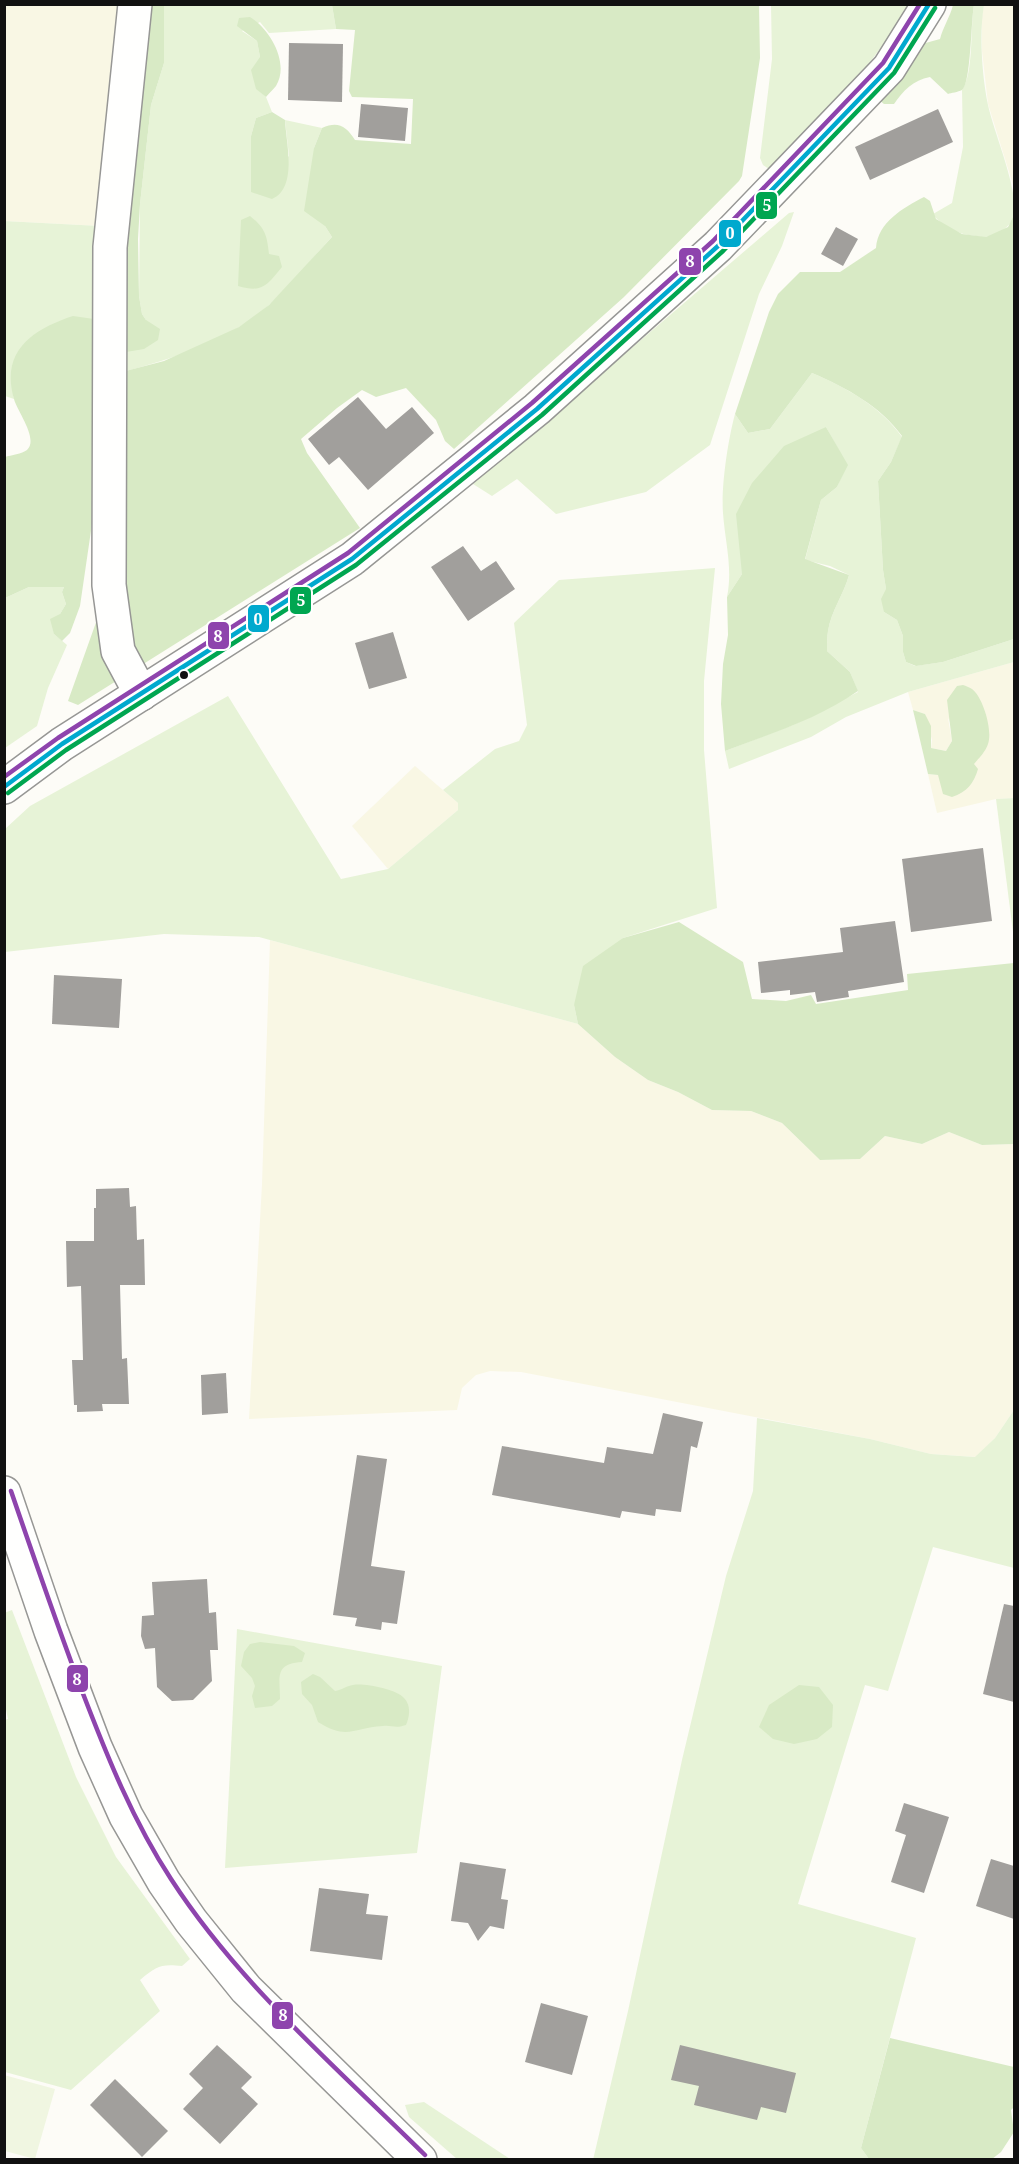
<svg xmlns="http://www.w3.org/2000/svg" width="1019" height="2164" viewBox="0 0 1019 2164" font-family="'Noto Serif',serif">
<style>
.farmland{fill:#f9f7e4}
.green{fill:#e7f3d7}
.forest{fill:#d8eac5}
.pitch{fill:#f0f6e1}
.building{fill:#a19f9c}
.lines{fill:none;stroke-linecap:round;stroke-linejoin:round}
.minor-casing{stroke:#979795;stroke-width:36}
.tertiary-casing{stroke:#979795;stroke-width:36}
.minor{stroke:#fffffe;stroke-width:33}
.tertiary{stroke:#fffffe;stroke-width:33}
.bus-1-casing{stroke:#fff;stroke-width:9}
.bus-2-casing{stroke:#fff;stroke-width:9}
.bus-3-casing{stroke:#fff;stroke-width:9}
.bus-1{stroke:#00a9ce;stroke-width:4.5}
.bus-2{stroke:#00a651;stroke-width:4.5}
.bus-3{stroke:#8e44ad;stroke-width:4.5}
.bus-dot{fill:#111;stroke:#fff;stroke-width:2}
.line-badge{stroke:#fff;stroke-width:2}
.badge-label{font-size:16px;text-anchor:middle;font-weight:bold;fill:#fff}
</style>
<rect width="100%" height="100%" fill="#fdfcf7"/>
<g class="farmland">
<path d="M4,5H127L100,226L5,221Z"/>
<path d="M984,5H1014V184L1013,185L988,104L982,51V16Z"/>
<path d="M1014,662V798L996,799L937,813L928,774L939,775L974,764L948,718L952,741L946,751L931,748L932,740L925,714L913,710L908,692Z"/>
<path d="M415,766L458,803V810L388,869L352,826Z"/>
<path d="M270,940L578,1024L615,1057L648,1080L678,1092L712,1110L751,1111L782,1123L820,1160L860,1159L885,1136L922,1144L949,1132L982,1145L1014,1144V1410L995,1438L976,1457L931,1454L870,1439L521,1372L490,1371L476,1375L462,1388L457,1410L249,1419L262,1184Z"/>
</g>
<g class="green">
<path d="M164,5H332L336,29L269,33L260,22L242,31L257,41L260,57L256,88L266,97L272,112L256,118L251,136V192L289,156L285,120L322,128L314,148L325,226L332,237C312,258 290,286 269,305C228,342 166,361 114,374L120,353L146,320L142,314L139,296L140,204L151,105L164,63Z"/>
<path d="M771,5H912L857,80L772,171L763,165L760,158L772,59Z"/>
<path d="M974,5H984C979,34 982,76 988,105C994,133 1019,190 1014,216C1011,227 997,235 986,237C981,238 973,235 968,235C957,233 939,224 933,214L952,203L963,147L962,90C974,73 970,27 974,5Z"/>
<path d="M794,212L782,246L759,294L710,445L646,492L556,514L517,479L492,496L473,484L789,213Z"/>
<path d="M4,221L100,226L94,319L11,376L14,399L5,396Z"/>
<path d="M812,373C847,388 880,406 902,437L891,462L878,481L883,570L886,589L884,612L897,620L903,636V652L906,662L915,666L943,662L1014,639V662L908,692L846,717L811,737L729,769L725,751L793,725L858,692L850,672L827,651C827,645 827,637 828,631C831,611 844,594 849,575L830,566L805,560L821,500L837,487L847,465L826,427L742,560V574L727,597C733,568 725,542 723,513C721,486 728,440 735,414L748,433L770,429Z"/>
<path d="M715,568L704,681V750L717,908L623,938L574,1005L578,1024L259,937L164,934L5,952V829L30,806L228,696L341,879L388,869L458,810V803L443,790L495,749L519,741L527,725L514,623L559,580Z"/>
<path d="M29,587H64L62,592L66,604L60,614L54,634L67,645L48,688L37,726L5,748V598Z"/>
<path d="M1014,798V940L996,799Z"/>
<path d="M1014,1410V1568L933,1547L888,1691L865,1685L798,1904L916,1938L861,2148L869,2159L593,2160L628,2011L682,1760L726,1576L753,1491L757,1418L870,1439L931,1454L975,1457L995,1438Z"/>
<path d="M12,1610L76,1777L116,1857L190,1959L182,1966C160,1964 157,1966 140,1980L160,2011L71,2090L5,2072L4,1720L8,1719L4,1700V1613Z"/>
<path d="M237,1629L442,1666L417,1853L225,1868Z"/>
<path d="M424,2102L510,2159H457L409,2117L405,2105Z"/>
</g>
<g class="forest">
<path d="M140,5H164V63L151,105L140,204L138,239L139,296L142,314L146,320L160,329L158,340L144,349L120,353Z"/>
<path d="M332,5H759L760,58L742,176L739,181L624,297L454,449L445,441L436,420L406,388L376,397L362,390L337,408L301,439L307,453L360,528L78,705L68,701L99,614L114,374L164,361L239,327L269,305L332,237L325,226L304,211L314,148L322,128C338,121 346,126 355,140L411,144L413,99L352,97L349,91L355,30L336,29Z"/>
<path d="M953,5H974C971,19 971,84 962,90C958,92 951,93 948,94L930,77C913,80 903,91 894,104H884L878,99L922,44L940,39C943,27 950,17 953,5Z"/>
<path d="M250,17C270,29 290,63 276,86C273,90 269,93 266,97L256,89L251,70L260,57L257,41L237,26L239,18Z"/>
<path d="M272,112L285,120C286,142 298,188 272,199L251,192V136L256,118Z"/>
<path d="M924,197L930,201L936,219L962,234L986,237L1008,227L1014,215V639L943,662L916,666L906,662L903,652V636L897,620L884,612L881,599L886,589L883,570L878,481L891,462L902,436C880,406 847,388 812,373L770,429L748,433L735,414L769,312L778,294L800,272H840L876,248C878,222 903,208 924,197Z"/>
<path d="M250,216C265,228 267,235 269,254L279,256L282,267C266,286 263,293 238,286L241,220Z"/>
<path d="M73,316L94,319L93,517L80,606L70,633L62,641L54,634L50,619L60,614L66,604L62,592L64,587H29L5,598V457C11,455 22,454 27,450C39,439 17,411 14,399C0,351 33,329 73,316Z"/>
<path d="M826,427L848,465L837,487L821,500L805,559L849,575C844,594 831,611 828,631C827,637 827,645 827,651L850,672L858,691C818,719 770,734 725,751L721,704L723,664L728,635L727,597L742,574L736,514L752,483L784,446Z"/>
<path d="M963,685C966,686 969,687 972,689C983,697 993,731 988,744C986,751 979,758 974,764L978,769C974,783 967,792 952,797L943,794L938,775L928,774L913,710L925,714L931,726V748L946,751L952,741L947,700L957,686Z"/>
<path d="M679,922L743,962L752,999L786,1001L811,995L816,1004L908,990L907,974L1014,963V1144L982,1145L949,1132L922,1144L885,1136L860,1159L820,1160L782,1123L751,1111L712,1110L678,1092L648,1080L615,1057L578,1024L574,1005L583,966L623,938Z"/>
<path d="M260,1642L294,1646L305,1653L302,1662C274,1664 280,1677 280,1699L272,1706L255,1708L252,1696L255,1686L252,1678L241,1666L244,1652L250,1644Z"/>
<path d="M313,1674L320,1677L335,1691C342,1690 346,1686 353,1685C364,1683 396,1689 404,1698C411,1705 410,1716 406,1725C394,1729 393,1725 383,1726C354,1727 348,1741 318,1722L312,1705L302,1694L301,1682Z"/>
<path d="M799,1685L819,1687L833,1705L832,1727L817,1739L794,1744L773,1739L759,1727L769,1705Z"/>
<path d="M890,2038L1014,2067V2107L1011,2110L1014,2132L1001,2152L992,2159H869L861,2148Z"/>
</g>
<path class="pitch" d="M4,2075L55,2089L35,2159L5,2151Z"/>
<g class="building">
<path d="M289,43L343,44L342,102L288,100Z"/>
<path d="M361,104L408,108L405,141L358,137Z"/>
<path d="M938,109L953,142L870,180L855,147Z"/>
<path d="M836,227L858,239L843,266L821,254Z"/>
<path d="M358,397L386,429L412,407L434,433L368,490L339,457L329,465L308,439Z"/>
<path d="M463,546L481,571L496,561L515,589L468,621L431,567Z"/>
<path d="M393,632L407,678L369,689L355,643Z"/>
<path d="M983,848L992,921L911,932L902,859Z"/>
<path d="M895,921L904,982L848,991L849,997L817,1002L815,992L790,995V990L761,993L758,962L843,952L840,928Z"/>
<path d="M54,975L122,979L119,1028L52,1024Z"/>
<path d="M129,1188L130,1207L136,1206L137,1240L144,1239L145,1285H120L122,1359L127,1358L129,1404H102L103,1411L77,1412V1405H74L72,1360H83L81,1286L67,1287L66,1241H94V1208H96V1189Z"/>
<path d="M226,1373L228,1413L202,1415L201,1375Z"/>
<path d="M663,1413L703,1422L697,1448L691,1446L681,1512L656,1509L655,1516L622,1511L620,1518L492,1495L502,1446L604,1463L607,1447L653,1454Z"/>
<path d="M357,1455L387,1459L371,1566L405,1571L397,1624L382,1622L381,1630L355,1626L357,1618L333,1615Z"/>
<path d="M207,1579L209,1613L216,1612L218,1650H210L212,1681L193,1700L172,1701L157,1687L155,1648L145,1649L141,1636L142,1616L154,1615L152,1582Z"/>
<path d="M1004,1604L1014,1606V1702L983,1694Z"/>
<path d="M904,1803L949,1817L924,1893L891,1882L906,1835L895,1831Z"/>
<path d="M991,1859L1014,1866V1919L976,1906Z"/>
<path d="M460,1862L506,1869L501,1899L508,1900L504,1929L490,1926L478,1941L468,1923L451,1921Z"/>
<path d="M319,1888L369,1894L366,1914L388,1916L382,1960L310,1951Z"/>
<path d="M541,2003L588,2016L572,2075L525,2062Z"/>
<path d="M217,2045L252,2077L241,2088L258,2104L220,2144L183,2109L203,2088L189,2074Z"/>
<path d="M680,2045L796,2073L786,2113L761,2107L757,2120L694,2105L699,2086L671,2080Z"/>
<path d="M115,2079L168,2131L142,2157L90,2105Z"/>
</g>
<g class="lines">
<g class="minor-casing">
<path id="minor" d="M135,4L110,247L109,585L118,651L141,694"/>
</g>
<g class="tertiary-casing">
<g id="tertiary">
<path d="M4,787L62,744L352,559L537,409L718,246L889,68L929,4"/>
<path d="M4,1493L51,1631L95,1747L126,1816L164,1882L191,1921L246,1989L420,2160"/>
</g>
</g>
<use href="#minor" class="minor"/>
<use href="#tertiary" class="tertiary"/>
<g class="bus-1-casing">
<path id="bus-1" d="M4,787L62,744L352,559L537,409L718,246L889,68L929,4"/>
</g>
<g class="bus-2-casing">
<path id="bus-2" d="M8,793L66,750L356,565L542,415L723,251L894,73L935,8"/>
</g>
<g class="bus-3-casing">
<g id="bus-3">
<path d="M4,777L58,738L348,553L532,403L713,241L883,63L920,4"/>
<path d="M11,1491C34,1558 57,1625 82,1691C107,1756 133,1821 171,1879C239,1984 336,2067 425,2155"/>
</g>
</g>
<use href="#bus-1" class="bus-1"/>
<use href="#bus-2" class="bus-2"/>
<use href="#bus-3" class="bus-3"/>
</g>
<circle class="bus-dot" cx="184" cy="675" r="5"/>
<g class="line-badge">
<rect x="755" y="191" width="23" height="29" rx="6" fill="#00a651"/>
<rect x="718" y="219" width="24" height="29" rx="6" fill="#00a9ce"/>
<rect x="678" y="247" width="24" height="29" rx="6" fill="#8e44ad"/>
<rect x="289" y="586" width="23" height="29" rx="6" fill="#00a651"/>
<rect x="247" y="604" width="23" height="29" rx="6" fill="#00a9ce"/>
<rect x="207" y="621" width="23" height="29" rx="6" fill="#8e44ad"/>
<rect x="66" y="1664" width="23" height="29" rx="6" fill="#8e44ad"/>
<rect x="271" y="2001" width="23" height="29" rx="6" fill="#8e44ad"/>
</g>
<g class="badge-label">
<text x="767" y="211">5</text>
<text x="730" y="239">0</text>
<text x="690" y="267">8</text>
<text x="301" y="606">5</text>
<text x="258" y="625">0</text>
<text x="218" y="642">8</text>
<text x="77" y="1685">8</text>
<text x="283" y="2021">8</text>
</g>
<rect width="1019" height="2164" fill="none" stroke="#111111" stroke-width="12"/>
</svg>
